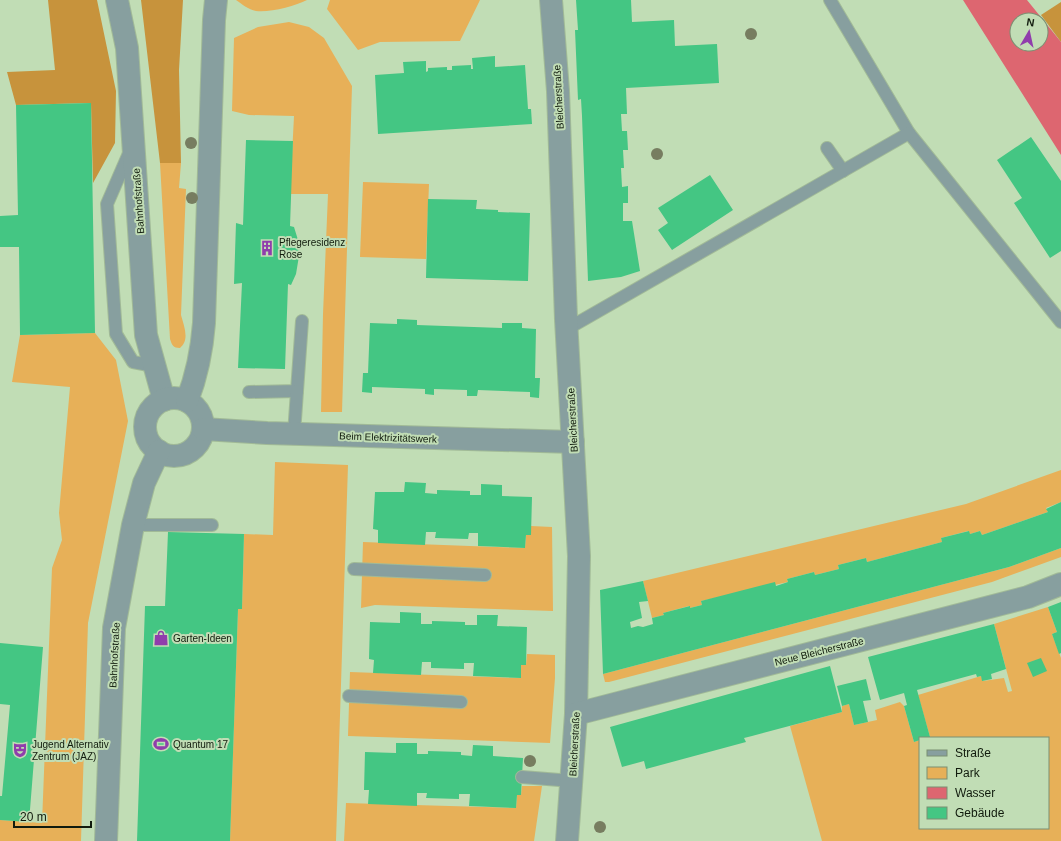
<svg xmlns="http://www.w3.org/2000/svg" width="1061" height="841" viewBox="0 0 1061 841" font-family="Helvetica,sans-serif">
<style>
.green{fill:#e7b058}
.forest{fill:#c7933c}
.water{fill:#dd6670;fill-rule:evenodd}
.building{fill:#44c683}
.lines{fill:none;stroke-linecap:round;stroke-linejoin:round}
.service-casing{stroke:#a1ba97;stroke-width:14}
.minor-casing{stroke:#a1ba97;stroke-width:24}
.service{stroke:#879f9f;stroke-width:12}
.minor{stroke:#879f9f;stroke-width:22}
.tree{fill:#777d60}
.labels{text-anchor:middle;stroke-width:4;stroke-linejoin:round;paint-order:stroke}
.street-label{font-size:10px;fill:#111b0d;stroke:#c1ddb5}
.poi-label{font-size:10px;fill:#111b0d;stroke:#c1ddb5;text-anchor:start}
</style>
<rect width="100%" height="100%" fill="#c1ddb5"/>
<g class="green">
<path d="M236,0H307C295,6 269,13 256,11C248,9 243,5 236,0Z"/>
<path d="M330,0H480L460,41L380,42L358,50L327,9Z"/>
<path d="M289,22L309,27L324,38L352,86L342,412H321L323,314L328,194H290L294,116L249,115L232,111L234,38L258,27Z"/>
<path d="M160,163H181L179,188L186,189L181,315C184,326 190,340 180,348C173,348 172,345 170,339Z"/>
<path d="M363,182L429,184L426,259L360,257Z"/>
<path d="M95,333L116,360L128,421L88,623L81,841H0V820L42,823L52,568L62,540L59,513L70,387L12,382L20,335Z"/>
<path d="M275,462L348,465L336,841H230L238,609H242L244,534L273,535Z"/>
<path d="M1061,470V502L1046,508L1048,512L982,535L980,531L970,534L968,531L941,538L942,542L867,562L866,558L838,565L839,569L815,575L814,572L787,579L788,582L701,601L702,605L690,608L689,606L663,613L664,615L652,618L643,581L966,504Z"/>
<path d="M531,526L552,527L553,611L375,605L361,608L363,542L525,548L526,535H531Z"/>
<path d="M1061,548V557L992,582L609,682H605L603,674L1009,567Z"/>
<path d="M1048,607L1057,632L1052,634L1061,658V841H822L790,726L842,712V706L849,704L854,725L877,720L875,710L900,702L904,706L914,742L920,740V828H1048V738H928L930,737L918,695L981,676L983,681L1004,678L1008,692L1012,691L994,624Z"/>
<path d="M527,654L555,655V678L550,743L348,736L350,672L520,678L521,665H526Z"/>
<path d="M522,786H542L534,841H344L346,803L516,808L517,795H521Z"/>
</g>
<g class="forest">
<path d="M48,0H97L116,91L115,143L93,183L91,103L16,105L7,72L55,70Z"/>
<path d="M141,0H183L179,70L181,163H160Z"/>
<path d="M1061,2V42L1041,15Z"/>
</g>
<path class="water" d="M963,0H1027L1061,42V155ZM1017,20H1041V44H1017Z"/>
<g class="building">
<path d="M576,0H631L632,22L674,20L675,46L717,44L719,83L626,88L627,114H621L622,131H627L628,150H623L624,168H621L622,187L628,186V203H623V221H632L640,271L621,277L588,281L582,116L581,99L578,100L575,30H578Z"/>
<path d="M495,56V67L525,65L528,109H531L532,124L378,134L375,75L404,73L403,62L426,61V72L428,71V68L447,67V70H452V66L471,65V69H473L472,58Z"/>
<path d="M91,103L95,333L20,335L19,247H0V216L18,215L16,105Z"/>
<path d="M1031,137L1061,181V251L1050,258L1014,203L1022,198L997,160Z"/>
<path d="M246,140L293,141L290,226L294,227L298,240L299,256L296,274L291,285L288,284L285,369L238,368L242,283L234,284L236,223L243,225Z"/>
<path d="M710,175L733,210L672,250L658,230L668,223L658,208Z"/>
<path d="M428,199L477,200L476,209L498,210V212L530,213L528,281L426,278Z"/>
<path d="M397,319L417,320V325L502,328V323H522V328L536,329L535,378H540L539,398L530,397V392L478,390L477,396H467V390L434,389V395L425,394V389L372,387V393L362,392L363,373H368L370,323L397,324Z"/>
<path d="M405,482L426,483L425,493L437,494V490L470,491V495H481V484L502,485V496L532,497L531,535H526L525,548L478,546V533H469L468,539L435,538L436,532H426L425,545L378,543V530L373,529L375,492H404Z"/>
<path d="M1061,502V548L1009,567L603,674L600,590L643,581L648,601L639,602L642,618L630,622L631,628L638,626L643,627L653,624L652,618L664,615L663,613L690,606V608L702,605L701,601L775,582L776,586L788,582L787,579L814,572L815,575L839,569L838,565L866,558L867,562L942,542L941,538L969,531L970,534L980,531L982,535L1048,512L1046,509Z"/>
<path d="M168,532L244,534L242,609H238L230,841H137L145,606H165Z"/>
<path d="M1061,602V653L1059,654L1052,634L1057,632L1048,607Z"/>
<path d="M400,612L421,613V624H432V621L465,622V625H477V615H498L497,626L527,627L526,665H521V678L473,676L474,663H464V669L431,668V662H422L421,675L373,673L374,660L369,659L370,622L400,623Z"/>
<path d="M994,624L1006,669L991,674L992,679L982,681L981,676L977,677L976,674L917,690L930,737L920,738V740L914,742L904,706L907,705L904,693L880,700L868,657Z"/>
<path d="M0,643L43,647L29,822L0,820V796H2L10,705L0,704Z"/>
<path d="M1041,658L1047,671L1033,677L1027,663Z"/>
<path d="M830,666L842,712L752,736L744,738L746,742L646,769L644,761L622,767L610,727Z"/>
<path d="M866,679L871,700L863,701L868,722L854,725L849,704L842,706L837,686Z"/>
<path d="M396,743H417V754H428V751L461,752V755L472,756L473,745L493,746V756L523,758L521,795H517L516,808L469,806L470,794H459V799L426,798L427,793H417V806L368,804L369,790H364L365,752L396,753Z"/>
</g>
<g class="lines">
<g class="service-casing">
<g id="service">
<path d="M830,0L909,133L1061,322"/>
<path d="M827,148L843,171"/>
<path d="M130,151L107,204L116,334L133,362L154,366"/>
<path d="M567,329L909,133"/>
<path d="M249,392L297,391L302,321"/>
<path d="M294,434L297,391"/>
<path d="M133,525H212"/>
<path d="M354,569L485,575"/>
<path d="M349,696L461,702"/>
<path d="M522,777L572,781"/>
</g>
</g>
<g class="minor-casing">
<g id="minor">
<path d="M117,0L127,48L146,335L164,400"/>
<path d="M551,0L558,91L566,319L579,556L576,714L567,841"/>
<circle cx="174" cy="427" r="29"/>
<path d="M187,401C197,375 202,350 204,323L214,20L216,0"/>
<path d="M203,429L267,433L573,442"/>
<path d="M576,714L1028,597L1061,584"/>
<path d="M106,841L114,628L133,525L144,483L159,451"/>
</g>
</g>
<use href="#service" class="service"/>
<use href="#minor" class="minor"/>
</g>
<g class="tree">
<circle cx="751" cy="34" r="6"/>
<circle cx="191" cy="143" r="6"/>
<circle cx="657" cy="154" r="6"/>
<circle cx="192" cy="198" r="6"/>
<circle cx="530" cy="761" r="6"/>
<circle cx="600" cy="827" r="6"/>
</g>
<defs>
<g id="building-bare" transform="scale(1.2)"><path d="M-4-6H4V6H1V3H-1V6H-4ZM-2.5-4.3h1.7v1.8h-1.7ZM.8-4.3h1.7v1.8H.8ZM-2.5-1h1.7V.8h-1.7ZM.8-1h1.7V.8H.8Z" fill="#903dac" stroke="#c1ddb5" stroke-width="2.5" paint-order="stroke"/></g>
<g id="shop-bare" transform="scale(1.2)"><path d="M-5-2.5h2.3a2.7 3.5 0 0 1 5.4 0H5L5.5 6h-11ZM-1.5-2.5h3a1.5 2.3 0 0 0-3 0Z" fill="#903dac" stroke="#c1ddb5" stroke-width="2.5" paint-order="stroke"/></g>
<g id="stadium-bare" transform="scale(1.2)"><path d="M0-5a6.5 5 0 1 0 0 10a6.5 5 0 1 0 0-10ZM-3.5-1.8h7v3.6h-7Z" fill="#903dac" stroke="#c1ddb5" stroke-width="2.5" paint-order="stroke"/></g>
<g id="theatre-bare" transform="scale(1.2)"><path d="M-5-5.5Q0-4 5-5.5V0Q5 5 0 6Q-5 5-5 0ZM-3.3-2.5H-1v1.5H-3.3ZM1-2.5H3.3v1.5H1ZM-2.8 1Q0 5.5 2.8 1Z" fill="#903dac" stroke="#c1ddb5" stroke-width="2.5" paint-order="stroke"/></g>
</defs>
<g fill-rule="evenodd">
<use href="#building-bare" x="267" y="248"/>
<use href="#shop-bare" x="161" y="638"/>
<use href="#stadium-bare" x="161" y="744"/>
<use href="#theatre-bare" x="20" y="750"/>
</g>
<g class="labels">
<g class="street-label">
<text transform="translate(558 97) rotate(-93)" y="4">Bleicherstraße</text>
<text transform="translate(138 201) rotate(-94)" y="4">Bahnhofstraße</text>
<text transform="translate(572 420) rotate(-93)" y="4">Bleicherstraße</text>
<text transform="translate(388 437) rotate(2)" y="4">Beim Elektrizitätswerk</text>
<text transform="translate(819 651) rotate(-14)" y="4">Neue Bleicherstraße</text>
<text transform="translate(114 655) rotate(-87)" y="4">Bahnhofstraße</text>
<text transform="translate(574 744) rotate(-87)" y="4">Bleicherstraße</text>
</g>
<g class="poi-label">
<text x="279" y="246">Pflegeresidenz<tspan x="279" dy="12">Rose</tspan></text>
<text x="173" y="642">Garten-Ideen</text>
<text x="32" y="748">Jugend Alternativ<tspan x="32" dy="12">Zentrum (JAZ)</tspan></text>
<text x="173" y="748">Quantum 17</text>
</g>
</g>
<rect x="919" y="737" width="130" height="92" fill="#c1ddb5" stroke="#7b8f72"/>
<rect x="927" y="750" width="20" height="6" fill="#879f9f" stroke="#7b8f72"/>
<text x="955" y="757" font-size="12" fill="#111b0d">Straße</text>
<rect x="927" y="767" width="20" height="12" fill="#e7b058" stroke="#7b8f72"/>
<text x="955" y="777" font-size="12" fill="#111b0d">Park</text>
<rect x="927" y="787" width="20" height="12" fill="#dd6670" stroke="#7b8f72"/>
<text x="955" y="797" font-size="12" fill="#111b0d">Wasser</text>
<rect x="927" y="807" width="20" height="12" fill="#44c683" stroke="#7b8f72"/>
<text x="955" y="817" font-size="12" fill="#111b0d">Gebäude</text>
<g transform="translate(1029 32) rotate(9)"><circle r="19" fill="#c1ddb5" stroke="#7b8f72"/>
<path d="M0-3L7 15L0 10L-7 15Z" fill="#903dac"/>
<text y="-6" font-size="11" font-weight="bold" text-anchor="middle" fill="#111b0d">N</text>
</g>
<path d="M14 821v6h77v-6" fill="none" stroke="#111b0d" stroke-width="2"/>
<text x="20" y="821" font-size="12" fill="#111b0d" stroke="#c1ddb5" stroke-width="3" paint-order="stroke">20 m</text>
</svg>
